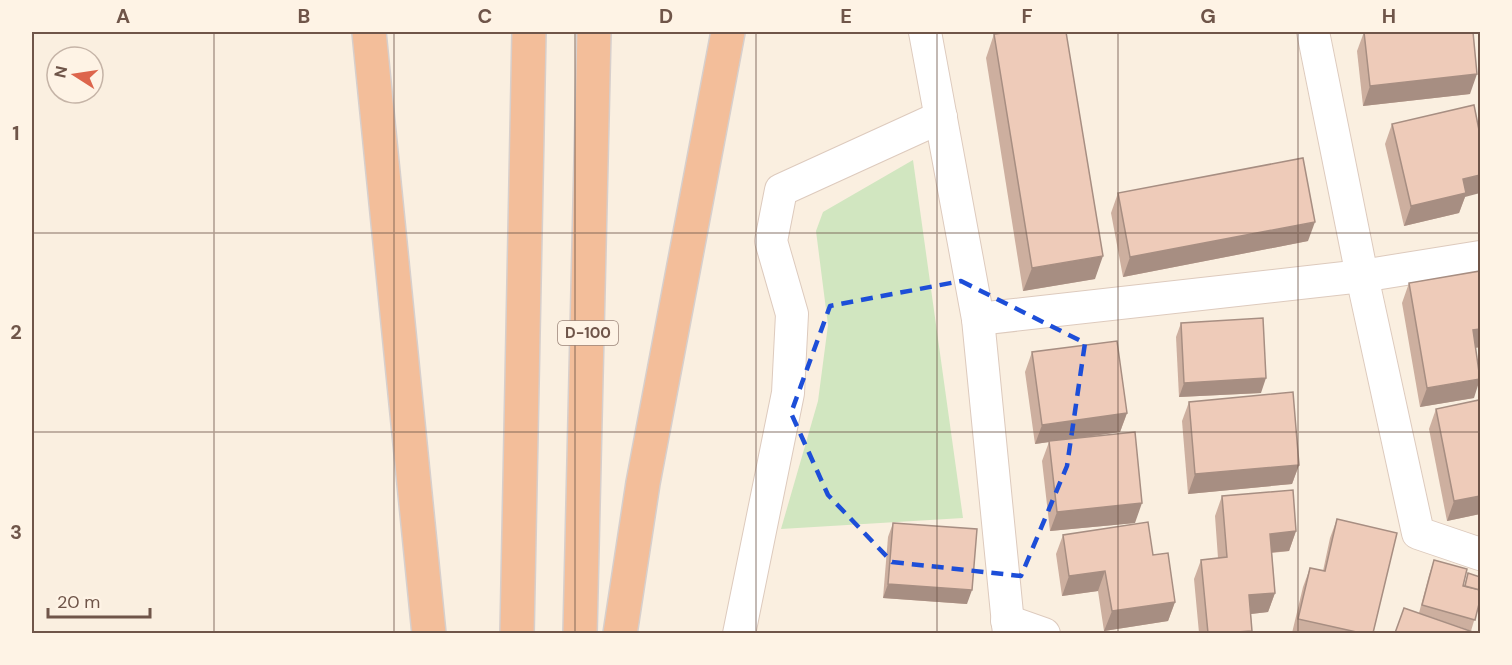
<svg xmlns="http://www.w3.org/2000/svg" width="1512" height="665" font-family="'DM Sans',sans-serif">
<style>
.green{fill:#d1e6c0}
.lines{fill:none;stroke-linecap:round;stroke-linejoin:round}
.minor-casing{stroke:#ddcabd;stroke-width:34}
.trunk-casing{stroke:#d7cfcc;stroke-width:36}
.minor{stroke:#fff;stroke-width:32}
.trunk{stroke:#f3be9a;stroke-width:33}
.wall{fill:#cdaf9f}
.shaded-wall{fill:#a78e82}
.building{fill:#eecbb9;stroke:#a78e82;stroke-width:1.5}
.marked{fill:none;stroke:#1d4ed8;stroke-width:4.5;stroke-dasharray:12 8;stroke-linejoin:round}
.grid{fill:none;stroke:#6f5549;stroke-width:1.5;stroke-opacity:0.55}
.labels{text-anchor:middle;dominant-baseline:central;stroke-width:4.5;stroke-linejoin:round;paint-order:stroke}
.shield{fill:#fef3e5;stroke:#9a8478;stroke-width:1.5}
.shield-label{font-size:15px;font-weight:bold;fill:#6f5549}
.neatline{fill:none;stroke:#6f5549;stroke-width:2}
.grid-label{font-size:20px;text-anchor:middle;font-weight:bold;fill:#6f5549}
</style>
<rect width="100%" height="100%" fill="#faefe0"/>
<path class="green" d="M 913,160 L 963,518 L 781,529 L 818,401 L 828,325 L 816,231 L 823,212 Z"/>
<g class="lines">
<g class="minor-casing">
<g id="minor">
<path d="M 925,32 L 978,319 L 1009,634"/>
<path d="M 1313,32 L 1362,276 L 1418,533 L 1480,554"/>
<path d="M 978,319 L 1362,276 L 1480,257"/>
<path d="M 1007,621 L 1044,634"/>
<path d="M 739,634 L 788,393 L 792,314 L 771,241 L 781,190 L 941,117"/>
</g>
</g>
<g class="trunk-casing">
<g id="trunk">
<path d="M 369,32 L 429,634"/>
<path d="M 517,634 L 529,32"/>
<path d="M 580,634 L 594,32"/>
<path d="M 620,634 L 643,483 L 728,32"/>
</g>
</g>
<use href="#minor" class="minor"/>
<use href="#trunk" class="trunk"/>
</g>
<g class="wall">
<path d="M 1364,32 L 1470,94 L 1363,106 L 1357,51 Z"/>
<path d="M 994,34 L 1095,279 L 1023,291 L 986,58 Z"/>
<path d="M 1392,124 L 1465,197 L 1459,213 L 1404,226 L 1385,144 Z"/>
<path d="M 1118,193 L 1308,241 L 1123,277 L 1111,213 Z"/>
<path d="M 1480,271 L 1480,347 L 1476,348 L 1474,398 L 1420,407 L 1402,303 L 1409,283 Z"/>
<path d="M 1181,323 L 1261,393 L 1179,397 L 1176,337 Z"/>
<path d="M 1032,352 L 1127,413 L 1120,432 L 1074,439 L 1135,523 L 1050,531 L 1042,461 L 1049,442 L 1035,444 L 1025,372 Z"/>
<path d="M 1189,402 L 1299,465 L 1292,484 L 1188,494 L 1182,421 Z"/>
<path d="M 1480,406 L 1480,514 L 1447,521 L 1429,429 L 1436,409 Z"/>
<path d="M 1222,496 L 1296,531 L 1289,551 L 1272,553 L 1275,593 L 1268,612 L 1251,614 L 1252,631 L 1251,633 L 1199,633 L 1194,579 L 1201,560 L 1218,558 L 1215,516 Z"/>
<path d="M 1337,519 L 1373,633 L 1292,633 L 1303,587 L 1310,568 L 1323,571 L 1330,538 Z"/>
<path d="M 893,523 L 967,604 L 883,598 L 888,537 Z"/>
<path d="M 1063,535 L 1153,555 L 1175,602 L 1168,621 L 1104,631 L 1098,591 L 1062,596 L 1056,554 Z"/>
<path d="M 1434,560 L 1463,586 L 1464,586 L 1468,573 L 1480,577 L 1480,604 L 1479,604 L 1471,631 L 1419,613 L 1429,575 Z"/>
</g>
<g class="shaded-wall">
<path d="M 1477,74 L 1470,94 L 1363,106 L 1370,86 Z"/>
<path d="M 1480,175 L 1480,193 L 1465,197 L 1459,213 L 1404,226 L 1411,206 L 1463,179 Z"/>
<path d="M 1315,222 L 1308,241 L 1123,277 L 1130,257 Z"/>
<path d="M 1103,256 L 1095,279 L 1023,291 L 1032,268 Z"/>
<path d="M 1480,329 L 1480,347 L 1466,349 L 1473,330 Z"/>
<path d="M 1266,378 L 1261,393 L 1179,397 L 1184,383 Z"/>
<path d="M 1480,379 L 1474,398 L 1420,407 L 1427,388 Z"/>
<path d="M 1127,413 L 1120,432 L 1035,444 L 1042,425 Z"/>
<path d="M 1299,465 L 1292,484 L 1188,494 L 1195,474 Z"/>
<path d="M 1480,496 L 1480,514 L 1447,521 L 1454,501 Z"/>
<path d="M 1142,503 L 1135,523 L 1050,531 L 1057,512 Z"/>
<path d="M 1296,531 L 1289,551 L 1263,553 L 1270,534 Z"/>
<path d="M 1105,571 L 1098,591 L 1062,596 L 1069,576 Z"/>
<path d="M 888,584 L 972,590 L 967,604 L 883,598 Z"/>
<path d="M 1275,593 L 1268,612 L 1242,615 L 1249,595 Z"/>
<path d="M 1175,602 L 1168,621 L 1104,631 L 1112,611 Z"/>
<path d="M 1252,631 L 1251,633 L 1222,633 Z"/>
</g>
<g class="building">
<path d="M 1011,32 L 1066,32 L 1103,256 L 1032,268 L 994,34 Z"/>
<path d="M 1364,32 L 1473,32 L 1477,74 L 1370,86 Z"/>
<path d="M 1474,105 L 1480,135 L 1480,175 L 1463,179 L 1466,193 L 1411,206 L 1392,124 Z"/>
<path d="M 1303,158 L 1315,222 L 1130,257 L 1118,193 Z"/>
<path d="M 1480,271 L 1480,329 L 1473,330 L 1480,379 L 1427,388 L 1409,283 Z"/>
<path d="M 1263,318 L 1266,378 L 1184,383 L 1181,323 Z"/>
<path d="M 1117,341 L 1127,413 L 1042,425 L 1032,352 Z"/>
<path d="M 1293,392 L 1299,465 L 1195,474 L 1189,402 Z"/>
<path d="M 1479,400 L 1480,406 L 1480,496 L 1454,501 L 1436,409 Z"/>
<path d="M 1135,432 L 1142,503 L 1057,512 L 1049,441 Z"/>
<path d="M 1293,490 L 1296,531 L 1270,534 L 1275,593 L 1249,595 L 1252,631 L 1222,633 L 1208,633 L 1201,560 L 1227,557 L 1222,496 Z"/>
<path d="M 1337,519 L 1397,533 L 1373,633 L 1361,633 L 1298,619 L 1310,568 L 1325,571 Z"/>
<path d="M 1148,522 L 1153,555 L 1168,553 L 1175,602 L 1112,611 L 1105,571 L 1069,576 L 1063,535 Z"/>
<path d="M 893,523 L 977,529 L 972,590 L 888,584 Z"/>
<path d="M 1434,560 L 1467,569 L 1463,586 L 1480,590 L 1480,600 L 1475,620 L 1422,605 Z"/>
<path d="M 1468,573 L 1480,577 L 1480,590 L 1465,586 Z"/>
<path d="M 1404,608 L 1473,632 L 1472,633 L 1395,633 Z"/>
</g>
<path class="marked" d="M 961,281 L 1085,343 L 1067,466 L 1021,576 L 892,562 L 828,495 L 791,413 L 830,306 Z"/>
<path class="grid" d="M 214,32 L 214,634M 394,32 L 394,634M 575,32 L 575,634M 756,32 L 756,634M 937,32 L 937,634M 1118,32 L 1118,634M 1298,32 L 1298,634M 32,233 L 1480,233M 32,432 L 1480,432"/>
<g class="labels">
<rect class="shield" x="558" y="321" width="60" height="24" rx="4.5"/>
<g class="shield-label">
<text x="588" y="333">D-100</text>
</g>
</g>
<rect width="1512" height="665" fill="none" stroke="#fef3e5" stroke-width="66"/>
<g transform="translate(75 75) rotate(282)"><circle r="28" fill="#fef3e5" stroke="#c5b4a7" stroke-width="1.5"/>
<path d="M0-4.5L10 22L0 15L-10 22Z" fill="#dd654c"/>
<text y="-9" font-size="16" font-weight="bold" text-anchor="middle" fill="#6f5549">N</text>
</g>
<path d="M48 608v9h102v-9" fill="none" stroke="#6f5549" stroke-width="3"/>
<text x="57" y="608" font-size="18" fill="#6f5549" stroke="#fef3e5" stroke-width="4.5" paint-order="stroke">20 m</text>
<rect x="33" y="33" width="1446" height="599" class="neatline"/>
<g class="grid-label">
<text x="123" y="23">A</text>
<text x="304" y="23">B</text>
<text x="485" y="23">C</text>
<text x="666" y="23">D</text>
<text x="846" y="23">E</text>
<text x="1027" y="23">F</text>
<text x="1208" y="23">G</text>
<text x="1389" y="23">H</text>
<text x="16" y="140">1</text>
<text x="16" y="339">2</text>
<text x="16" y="539">3</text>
</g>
</svg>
